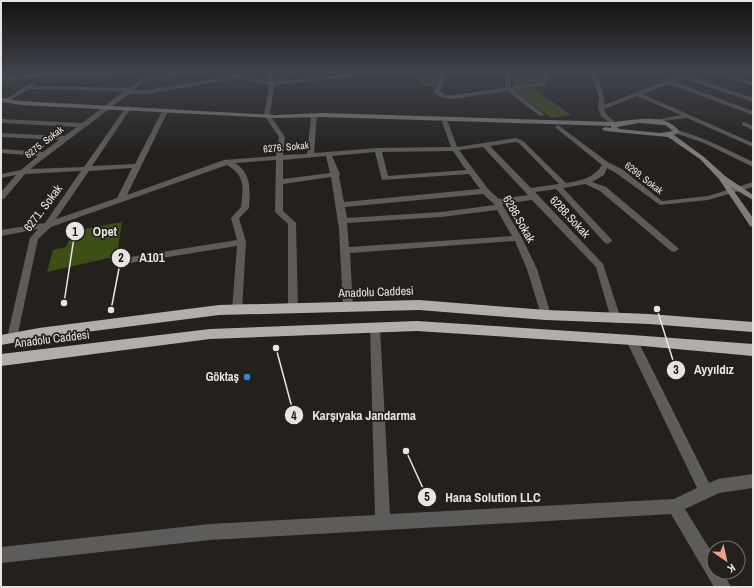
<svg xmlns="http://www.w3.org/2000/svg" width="754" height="588" font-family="'Archivo Narrow',sans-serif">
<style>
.green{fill:#3e4e17}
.building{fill:#623a08;stroke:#74706c}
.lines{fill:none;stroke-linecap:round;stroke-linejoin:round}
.street{fill:#5d5c5a;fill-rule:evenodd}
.secondary{fill:#807e7b;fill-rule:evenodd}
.highway{fill:#b2afaa;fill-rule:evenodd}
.shop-dot{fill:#3f7fe0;stroke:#24211d;stroke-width:1.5}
.labels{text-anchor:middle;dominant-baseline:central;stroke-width:3.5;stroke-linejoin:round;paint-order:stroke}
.far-street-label{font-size:10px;fill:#e7e4e2;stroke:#24211d}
.street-label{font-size:12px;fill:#e7e4e2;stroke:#24211d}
.poi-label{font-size:12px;font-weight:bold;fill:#e7e4e2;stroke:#24211d;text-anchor:end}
.leader{fill:none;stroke:#e7e4e2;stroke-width:1.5}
.callout-dot{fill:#e7e4e2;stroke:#24211d;stroke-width:1.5}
.mark-label{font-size:12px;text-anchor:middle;font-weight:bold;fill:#111}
.callout-label{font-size:13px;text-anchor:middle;font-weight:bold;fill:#e7e4e2;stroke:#24211d;stroke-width:3.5;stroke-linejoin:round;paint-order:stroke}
</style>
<rect width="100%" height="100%" fill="#24211d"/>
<g class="green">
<path d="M 516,72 L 541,72 L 540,83 L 514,87 Z"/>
<path d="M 531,87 L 571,115 L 552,118 L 512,90 Z"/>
<path d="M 122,222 L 117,256 L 47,272 L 53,250 L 66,247 L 73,231 Z"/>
</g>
<path class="building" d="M 418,72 L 437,73 L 433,86 L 423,84 Z"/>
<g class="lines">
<g class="street">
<path d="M 151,72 L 157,72 L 150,77 L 194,72 L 207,72 L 145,81 L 133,90 L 148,90 L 231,76 L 220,72 C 236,72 252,79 269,82 L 265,72 L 270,72 L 274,82 L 290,72 L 296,72 L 281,81 L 366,72 L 379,72 L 377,74 L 274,85 L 270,115 L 285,137 L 283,155 L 307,154 L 311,116 L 314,114 L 317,116 L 314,153 L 378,148 L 451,147 L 442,122 L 445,120 L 448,122 L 457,147 L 516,138 L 523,141 L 566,183 C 580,181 594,178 602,165 L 556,128 L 555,127 L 558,125 L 609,163 L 622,169 L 662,201 L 708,196 L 753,182 L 753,187 L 708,200 L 660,205 L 616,173 L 607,168 L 604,175 L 592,182 L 606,187 L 677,247 L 679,249 L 674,252 L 671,251 L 600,191 L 585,184 L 563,188 L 611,239 L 612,241 L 608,244 L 605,243 L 556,189 L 535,192 L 603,264 L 621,319 L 620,322 L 616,323 L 612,322 L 611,319 L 596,267 L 532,200 L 502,204 L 522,238 L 537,269 L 551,315 L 550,318 L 542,318 L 541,315 L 527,269 L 515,241 L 350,253 L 353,307 L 352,310 L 344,310 L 343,307 L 339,229 L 331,177 L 283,184 L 283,211 L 296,223 L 298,308 L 297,311 L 289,311 L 288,308 L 288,224 L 275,212 L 276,160 L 235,163 C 252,173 250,191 249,208 L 239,218 L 246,242 L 242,310 L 241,313 L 233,313 L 232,310 L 237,246 L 130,263 L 125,260 L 130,257 L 237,240 L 231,218 L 241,207 C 243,188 246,176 227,165 L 51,227 L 38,239 L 17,338 L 16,341 L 12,342 L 8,341 L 7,338 L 30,238 L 38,229 L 1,236 L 1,230 L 45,223 L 81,171 L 25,174 L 4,199 L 1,199 L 1,192 L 16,175 L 1,178 L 1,174 L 21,170 L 38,156 L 1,153 L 1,149 L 43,152 L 59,140 L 1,137 L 1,133 L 64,136 L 77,127 L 1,123 L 1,119 L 82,123 L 124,91 L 29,89 L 7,102 L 2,101 L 33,82 L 36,84 L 34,86 L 129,88 ZM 238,78 L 269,85 L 264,115 L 279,137 L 276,156 L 224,160 L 127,195 L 168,111 L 165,109 L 162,111 L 135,164 L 92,166 L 131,108 L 128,106 L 126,107 L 84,167 L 30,169 L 129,94 L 148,94 ZM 515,142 L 519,143 L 559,184 L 531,188 L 490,146 ZM 483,147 L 528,195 L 499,199 L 488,189 L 459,150 ZM 453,151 L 466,170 L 388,176 L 382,152 ZM 375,152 L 382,180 L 469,174 L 480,189 L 344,202 L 339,176 L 340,174 L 332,156 ZM 326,156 L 330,173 L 283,179 L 283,160 ZM 132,168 L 117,198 L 56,219 L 89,171 ZM 483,194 L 495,205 L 441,212 L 347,218 L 345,207 ZM 497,210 L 512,236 L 349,247 L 347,223 L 441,217 Z"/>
<path d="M 439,72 L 445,72 L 440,92 L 446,95 L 452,95 L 505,88 L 506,72 L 511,72 L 511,87 L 541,83 L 544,72 L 548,72 L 545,85 L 513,90 L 545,115 L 540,116 L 507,91 L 452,99 L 443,98 L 434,93 Z"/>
<path d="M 588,72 L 593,72 C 600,81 605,93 604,105 L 681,75 L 690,72 L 696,72 L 688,76 L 753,98 L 753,102 L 683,78 L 674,82 L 753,111 L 753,115 L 669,84 L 642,94 L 753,143 L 753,147 L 687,118 L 655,122 L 655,120 L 681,115 L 637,96 L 604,109 L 607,115 L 617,124 L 612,125 L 601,116 L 598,108 L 599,97 L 592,78 Z"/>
<path d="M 710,72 L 718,72 L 753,82 L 753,86 Z"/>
<path d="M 748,72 L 753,72 L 753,74 L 749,73 Z"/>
<path d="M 36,73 L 110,73 L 113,75 L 110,77 L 36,77 L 1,82 L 1,78 Z"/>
<path d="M 744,122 L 753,126 L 753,130 L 742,125 L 742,123 Z"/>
<path d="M 677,130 C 704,137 728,150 753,162 L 753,167 L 704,143 L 675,133 L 675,131 Z"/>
<path d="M 375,324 L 379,325 L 380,328 L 390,514 L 674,499 L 697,488 L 626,340 L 628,337 L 632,335 L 636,337 L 709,483 L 718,479 L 753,474 L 753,488 L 719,493 L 685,509 L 714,556 L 714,572 L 723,572 L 731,587 L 714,587 L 671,514 L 210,540 L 1,563 L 1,547 L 210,524 L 375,515 L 370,328 L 371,325 Z"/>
</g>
<path class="secondary" d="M 1,98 L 21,101 L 276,115 L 323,113 L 614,122 C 635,120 666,112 680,132 L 674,135 L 704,157 L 725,176 L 753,195 L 753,200 L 731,187 L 753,218 L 753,227 L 750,226 L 719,179 L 700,159 L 668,137 L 605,131 L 602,129 L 605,127 L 611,128 L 611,126 L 323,117 L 276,118 L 21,105 L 1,102 ZM 639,123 L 665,125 L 673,131 L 660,133 L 619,129 L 617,127 Z"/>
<g class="highway">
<path d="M 419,300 L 546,310 L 649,314 L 753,322 L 753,332 L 649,324 L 546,320 L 419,310 L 219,315 L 39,338 L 1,345 L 1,335 L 39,328 L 219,305 Z"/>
<path d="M 417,321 L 632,335 L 753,344 L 753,356 L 632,345 L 417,331 L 210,339 L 1,366 L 1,354 L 210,329 Z"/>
</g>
</g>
<linearGradient id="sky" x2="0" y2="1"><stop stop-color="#141210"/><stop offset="0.47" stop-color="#3f434c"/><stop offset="1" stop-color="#3f434c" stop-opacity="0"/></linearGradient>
<rect width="754" height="154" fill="url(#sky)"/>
<circle class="shop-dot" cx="247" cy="377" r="4"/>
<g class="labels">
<g class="far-street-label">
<text transform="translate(44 142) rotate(-38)">6275. Sokak</text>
<text transform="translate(286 147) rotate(-5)">6276. Sokak</text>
<text transform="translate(644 178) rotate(38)">6299. Sokak</text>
</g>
<g class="street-label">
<text transform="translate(43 208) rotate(-53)">6271. Sokak</text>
<text transform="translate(570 217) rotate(47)">6288.Sokak</text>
<text transform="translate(519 219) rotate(60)">6286.Sokak</text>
<text transform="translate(376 292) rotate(-2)">Anadolu Caddesi</text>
<text transform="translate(52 339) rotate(-7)">Anadolu Caddesi</text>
</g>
<g class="poi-label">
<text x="239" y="377">Göktaş</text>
</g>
</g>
<path class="leader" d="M64 303L75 231M111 310L121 258M657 309L676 370M276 348L294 415M406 451L427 497"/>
<g class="callout-dot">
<circle cx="64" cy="303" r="4"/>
<circle cx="111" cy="310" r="4"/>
<circle cx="657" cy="309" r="4"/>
<circle cx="276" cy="348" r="4"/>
<circle cx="406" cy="451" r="4"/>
<circle cx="75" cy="231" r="10"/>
<circle cx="121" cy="258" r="10"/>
<circle cx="676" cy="370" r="10"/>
<circle cx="294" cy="415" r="10"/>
<circle cx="427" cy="497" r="10"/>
</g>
<g class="mark-label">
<text x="75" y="236">1</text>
<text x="121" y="262">2</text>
<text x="676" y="374">3</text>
<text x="294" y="420">4</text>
<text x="427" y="501">5</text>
</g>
<g class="callout-label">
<text x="105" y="236">Opet</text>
<text x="152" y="262">A101</text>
<text x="714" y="374">Ayyıldız</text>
<text x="364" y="420">Karşıyaka Jandarma</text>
<text x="493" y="502">Hana Solution LLC</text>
</g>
<rect width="754" height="588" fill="none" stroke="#e7e4e2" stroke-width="4"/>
<g transform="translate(726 560) rotate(146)"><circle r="19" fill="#24211d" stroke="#726f6c"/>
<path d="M0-3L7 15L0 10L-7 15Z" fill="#f49d8c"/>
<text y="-6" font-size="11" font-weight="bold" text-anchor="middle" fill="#e7e4e2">K</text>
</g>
</svg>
